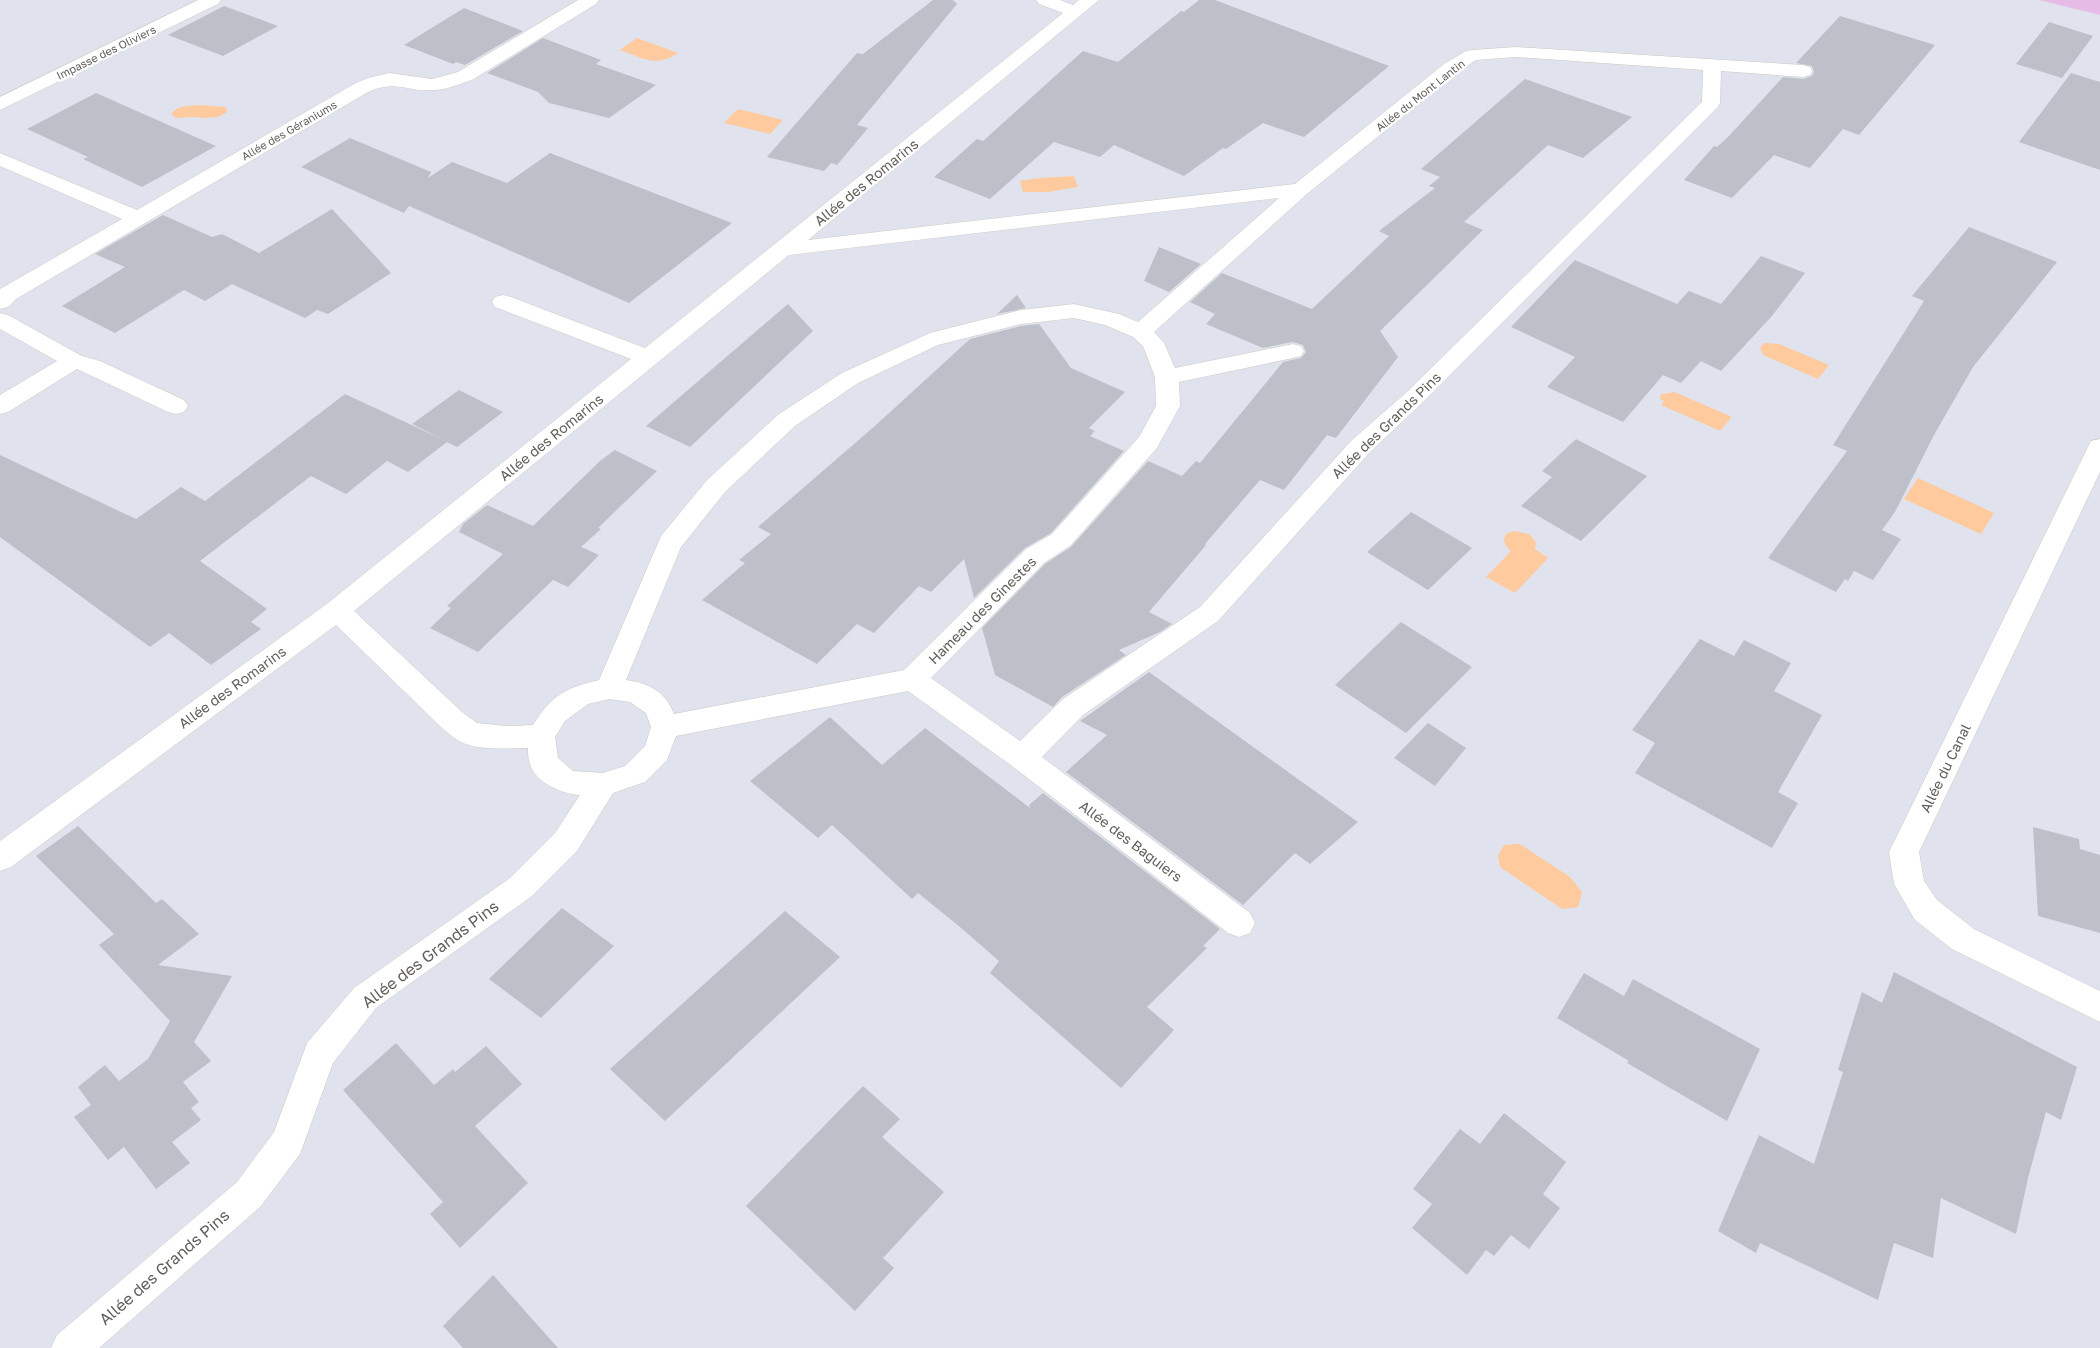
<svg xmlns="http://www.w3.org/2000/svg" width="2100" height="1348" font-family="'Golos Text',sans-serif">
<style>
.green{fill:#e6bbe5}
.water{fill:#ffca9e}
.building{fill:#bdc0c8}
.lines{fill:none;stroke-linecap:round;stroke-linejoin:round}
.minor-casing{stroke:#ccc9c4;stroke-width:1}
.minor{fill:#fff;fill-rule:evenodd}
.labels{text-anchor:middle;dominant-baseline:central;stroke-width:4.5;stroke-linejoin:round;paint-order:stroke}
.far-street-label{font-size:11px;fill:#625e59;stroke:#fff}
.street-label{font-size:14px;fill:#625e59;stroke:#fff}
.near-street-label{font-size:16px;fill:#625e59;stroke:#fff}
</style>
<rect width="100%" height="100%" fill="#e0e3ed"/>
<path class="green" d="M 2039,0 L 2100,0 L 2100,15 Z"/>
<g class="water">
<path d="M 637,38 L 678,53 C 656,68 643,58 620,50 Z"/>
<path d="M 201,105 L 226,107 L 227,112 L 218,117 L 206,118 L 195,117 L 176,118 L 171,114 C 179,104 189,106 201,105 Z"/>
<path d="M 738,109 L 783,120 L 770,134 L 724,123 Z"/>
<path d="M 1074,176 L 1078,187 L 1048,192 L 1023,192 L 1020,181 L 1039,178 Z"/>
<path d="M 1765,343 L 1779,344 L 1829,365 L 1818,379 L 1763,355 L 1760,347 Z"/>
<path d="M 1672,391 L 1730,416 L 1731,418 L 1721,430 L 1718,430 L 1661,405 L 1664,401 L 1660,399 L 1661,394 L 1671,393 Z"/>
<path d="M 1918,478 L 1994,513 L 1981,534 L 1904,499 Z"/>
<path d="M 1514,531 L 1529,534 L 1536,542 L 1535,549 L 1548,558 L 1515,593 L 1486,577 L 1511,551 C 1505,546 1502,541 1506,534 Z"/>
<path d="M 1520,844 L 1570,877 L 1582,892 L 1578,907 L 1562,909 L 1500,867 L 1498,856 L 1504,845 Z"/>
</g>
<g class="building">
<path d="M 933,0 L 953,0 L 957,4 L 857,125 L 868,128 L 837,165 L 831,163 L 824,171 L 767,157 L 857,53 L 863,54 Z"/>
<path d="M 1199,0 L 1215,0 L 1389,66 L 1304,137 L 1263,123 L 1226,149 L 1223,148 L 1184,176 L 1114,145 L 1100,157 L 1054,142 L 990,199 L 934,177 L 977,139 L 983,141 L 1083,51 L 1118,62 L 1181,11 L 1184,12 Z"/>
<path d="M 224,6 L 278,26 L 223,56 L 168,35 Z"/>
<path d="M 464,8 L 523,31 L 465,65 L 456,62 L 453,64 L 404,45 Z"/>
<path d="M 1840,16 L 1935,45 L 1859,135 L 1843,129 L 1810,168 L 1774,155 L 1732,198 L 1684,180 L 1714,146 L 1717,147 L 1727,138 L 1783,77 L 1803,79 L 1812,76 L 1814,72 L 1812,66 L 1796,63 Z"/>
<path d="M 2049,22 L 2093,36 L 2062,78 L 2016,64 Z"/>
<path d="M 543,38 L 601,60 L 596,64 L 656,85 L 609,118 L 549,103 L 538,92 L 487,73 Z"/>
<path d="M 2071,73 L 2100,82 L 2100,170 L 2019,142 Z"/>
<path d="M 1525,79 L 1632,117 L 1583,158 L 1548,145 L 1464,222 L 1483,230 L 1380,331 L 1398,357 L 1336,438 L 1327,435 L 1284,490 L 1260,480 L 1205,544 L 1206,545 L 1149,612 L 1172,624 L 1160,632 L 1119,650 L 1126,655 L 1062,697 L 1053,707 L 995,675 L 982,628 L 1045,564 L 1071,547 L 1148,461 L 1182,476 L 1196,461 L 1200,463 L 1283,362 L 1301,358 L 1306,352 L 1303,345 L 1293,342 L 1263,348 L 1206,324 L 1215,314 L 1190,302 L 1222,273 L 1312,309 L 1389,236 L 1379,231 L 1435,188 L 1429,186 L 1440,177 L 1421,169 Z"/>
<path d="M 96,93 L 216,146 L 142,187 L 83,159 L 88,157 L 27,129 Z"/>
<path d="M 350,138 L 431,172 L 428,178 L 452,162 L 507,183 L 550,153 L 732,223 L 629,303 L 409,206 L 404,213 L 301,167 Z"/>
<path d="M 332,209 L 391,273 L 328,314 L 317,310 L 305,318 L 232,284 L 205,301 L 184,290 L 115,333 L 62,306 L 125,267 L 95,254 L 163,215 L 212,237 L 222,234 L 259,253 Z"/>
<path d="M 1969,227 L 2057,262 L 1973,367 L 1934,435 L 1895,512 L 1882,530 L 1901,539 L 1873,580 L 1854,571 L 1848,581 L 1845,579 L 1836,592 L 1768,558 L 1847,451 L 1833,445 L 1924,301 L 1912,296 Z"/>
<path d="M 1159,247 L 1201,264 L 1169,292 L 1144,281 Z"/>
<path d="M 1761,256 L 1805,273 L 1772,316 L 1721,371 L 1701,361 L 1681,383 L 1663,375 L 1623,422 L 1547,387 L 1575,357 L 1511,327 L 1575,260 L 1677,304 L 1689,291 L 1721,304 Z"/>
<path d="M 1017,295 L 1026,308 L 997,314 Z"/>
<path d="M 788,304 L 813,331 L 690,447 L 646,426 Z"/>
<path d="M 1039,324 L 1071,368 L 1125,392 L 1089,428 L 1095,431 L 1090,436 L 1124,451 L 1051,533 L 1025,548 L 974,598 L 964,559 L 931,592 L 919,586 L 874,633 L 857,624 L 817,664 L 702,600 L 745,563 L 739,560 L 771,534 L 758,527 L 876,425 L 970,339 L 1021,326 Z"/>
<path d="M 459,390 L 503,412 L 457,447 L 447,442 L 408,472 L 387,461 L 346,494 L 311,476 L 200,561 L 267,609 L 251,622 L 261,629 L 211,665 L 169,633 L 150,647 L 0,537 L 0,455 L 136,519 L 181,487 L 205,501 L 345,394 L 446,441 L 412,424 Z"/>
<path d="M 1576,439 L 1647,476 L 1581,541 L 1521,506 L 1552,477 L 1542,471 Z"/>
<path d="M 615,450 L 657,471 L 598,528 L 601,529 L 581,547 L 599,555 L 568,587 L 553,580 L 478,652 L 430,628 L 451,608 L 447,606 L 503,554 L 459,532 L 463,524 L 487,505 L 533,526 L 601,460 Z"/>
<path d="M 1411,512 L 1472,548 L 1428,590 L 1367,552 Z"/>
<path d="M 1401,622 L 1472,667 L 1406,733 L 1335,685 Z"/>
<path d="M 1700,639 L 1734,656 L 1744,640 L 1791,663 L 1774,691 L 1822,715 L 1778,792 L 1798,803 L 1772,848 L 1635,773 L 1655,743 L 1632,730 Z"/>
<path d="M 1149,672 L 1270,759 L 1358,822 L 1310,864 L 1295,853 L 1243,905 L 1066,772 L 1107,735 L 1080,721 Z"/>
<path d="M 830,717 L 882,765 L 925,728 L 1030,808 L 1029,805 L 1043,793 L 1220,929 L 1203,946 L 1207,948 L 1147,1007 L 1174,1030 L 1121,1088 L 990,973 L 999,961 L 960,927 L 918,893 L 912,899 L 832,825 L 818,838 L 750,781 Z"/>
<path d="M 1428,723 L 1466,748 L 1435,786 L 1394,758 Z"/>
<path d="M 78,826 L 156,903 L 162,899 L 199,934 L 158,965 L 232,976 L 194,1042 L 211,1061 L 183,1082 L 199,1102 L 191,1108 L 201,1120 L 172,1142 L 190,1163 L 156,1189 L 124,1147 L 108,1160 L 74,1117 L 91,1105 L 78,1087 L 105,1065 L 119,1081 L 148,1059 L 170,1021 L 99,945 L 114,934 L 36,856 Z"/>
<path d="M 2033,827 L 2079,839 L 2080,849 L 2100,855 L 2100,933 L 2038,916 Z"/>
<path d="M 562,908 L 614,946 L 541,1018 L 489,979 Z"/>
<path d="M 785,911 L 840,957 L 665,1121 L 610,1069 Z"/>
<path d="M 1894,972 L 2077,1067 L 2061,1120 L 2046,1112 L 2028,1178 L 2016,1234 L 1941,1198 L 1933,1258 L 1894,1243 L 1878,1300 L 1760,1243 L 1756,1253 L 1718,1231 L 1759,1135 L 1814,1164 L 1843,1072 L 1838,1070 L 1862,992 L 1882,1003 Z"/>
<path d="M 1584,973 L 1624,996 L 1633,979 L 1760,1049 L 1727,1121 L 1627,1063 L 1629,1061 L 1557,1018 Z"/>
<path d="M 396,1043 L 434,1085 L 453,1069 L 455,1072 L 486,1046 L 522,1084 L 475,1126 L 528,1183 L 460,1248 L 430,1214 L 443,1202 L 343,1090 Z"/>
<path d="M 863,1086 L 900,1119 L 882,1137 L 944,1192 L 883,1258 L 894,1268 L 855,1311 L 746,1206 Z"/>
<path d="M 1504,1113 L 1566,1162 L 1543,1194 L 1560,1208 L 1529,1249 L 1511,1235 L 1494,1256 L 1486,1250 L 1467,1275 L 1412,1228 L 1432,1204 L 1413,1189 L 1460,1129 L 1480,1144 Z"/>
<path d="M 493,1275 L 558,1348 L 463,1348 L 443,1326 Z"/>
</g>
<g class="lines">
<g class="minor-casing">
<g id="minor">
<path d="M 198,0 L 221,0 L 218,4 L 0,110 L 0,97 Z"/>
<path d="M 578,0 L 599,0 L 596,4 L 472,80 C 459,84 447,90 433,90 C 405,92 398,79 368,92 L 16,299 L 8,307 L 0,309 L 0,289 L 122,219 L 0,166 L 0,153 L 137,210 L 354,84 L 368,78 L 389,73 L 432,79 L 458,72 Z"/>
<path d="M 1036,0 L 1060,0 L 1073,5 L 1079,0 L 1099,0 L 808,240 L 1295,184 L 1444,64 L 1466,51 L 1472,50 L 1516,47 L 1803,65 L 1810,67 L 1812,71 L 1810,75 L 1803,77 L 1721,71 L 1720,103 L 1718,107 L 1423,402 L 1370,452 L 1218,621 L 1083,715 L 1042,757 L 1250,913 L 1255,923 L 1250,933 L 1239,937 L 1228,933 L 1012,766 L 908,691 L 676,736 L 667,760 L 645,782 L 613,793 L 577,851 L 532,896 L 376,1008 L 333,1063 L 300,1154 L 261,1206 L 99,1348 L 51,1348 L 57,1335 L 237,1182 L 274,1132 L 307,1043 L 354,988 L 510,878 L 555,833 L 580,795 C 563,794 535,783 530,764 C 528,759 528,753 528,748 C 510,748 478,751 461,742 C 454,739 448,732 442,728 L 336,625 L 11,867 L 0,871 L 0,841 L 328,603 L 631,359 L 495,307 L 492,302 L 495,297 L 503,295 L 511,297 L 645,348 L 1063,13 L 1039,4 ZM 1516,57 L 1703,70 L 1702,102 L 1407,392 L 1352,440 L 1200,607 L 1063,699 L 1020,741 L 931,678 L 1044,563 L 1070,546 L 1157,448 L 1180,406 L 1179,382 L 1293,358 L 1301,356 L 1304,351 L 1301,346 L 1293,344 L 1175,368 L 1164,343 L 1154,332 L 1308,193 L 1458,72 L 1476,60 ZM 1279,198 L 1138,322 L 1119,314 L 1074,304 L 1021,310 L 930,333 L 842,373 L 779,414 L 707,480 L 661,536 L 599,680 C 565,688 552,695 533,725 L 506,726 L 477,723 L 462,712 L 354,611 L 789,255 ZM 1074,318 L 1105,325 L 1133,337 L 1143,346 L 1155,377 L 1156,406 L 1139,437 L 1052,534 L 1026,549 L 904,670 L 674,714 C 666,692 649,683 626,680 L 681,547 L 725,492 L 795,426 L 858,383 L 938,345 L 1021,324 ZM 609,699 L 630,702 L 646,713 L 651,727 L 645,746 L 625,766 L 603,773 L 573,771 L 558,758 L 555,737 L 565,721 L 588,704 Z"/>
<path d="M 0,313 L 8,315 L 82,356 L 100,361 L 184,400 L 188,406 L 184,412 L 176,414 L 168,412 L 77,369 L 8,412 L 0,414 L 0,395 L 57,361 L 0,329 Z"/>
<path d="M 2100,439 L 2100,472 L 1919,852 L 1924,881 L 1937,900 L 1974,929 L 2100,991 L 2100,1022 L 1952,949 L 1915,920 L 1894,884 L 1889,852 L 2088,447 L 2091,441 Z"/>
</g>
</g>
<use href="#minor" class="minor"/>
</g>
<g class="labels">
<g class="far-street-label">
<text transform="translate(106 52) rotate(-26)">Impasse des Oliviers</text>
<text transform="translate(1420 95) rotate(-38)">Allée du Mont Lantin</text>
<text transform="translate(289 130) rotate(-30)">Allée des Géraniums</text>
</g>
<g class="street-label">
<text transform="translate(866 182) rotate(-39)">Allée des Romarins</text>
<text transform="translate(1386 425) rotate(-44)">Allée des Grands Pins</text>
<text transform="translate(551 437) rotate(-39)">Allée des Romarins</text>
<text transform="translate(982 610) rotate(-45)">Hameau des Ginestes</text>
<text transform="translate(232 687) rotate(-36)">Allée des Romarins</text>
<text transform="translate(1945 768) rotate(-64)">Allée du Canal</text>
<text transform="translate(1131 841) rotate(37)">Allée des Baguiers</text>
</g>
<g class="near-street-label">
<text transform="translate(430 954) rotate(-37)">Allée des Grands Pins</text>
<text transform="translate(164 1267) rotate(-41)">Allée des Grands Pins</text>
</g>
</g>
</svg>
